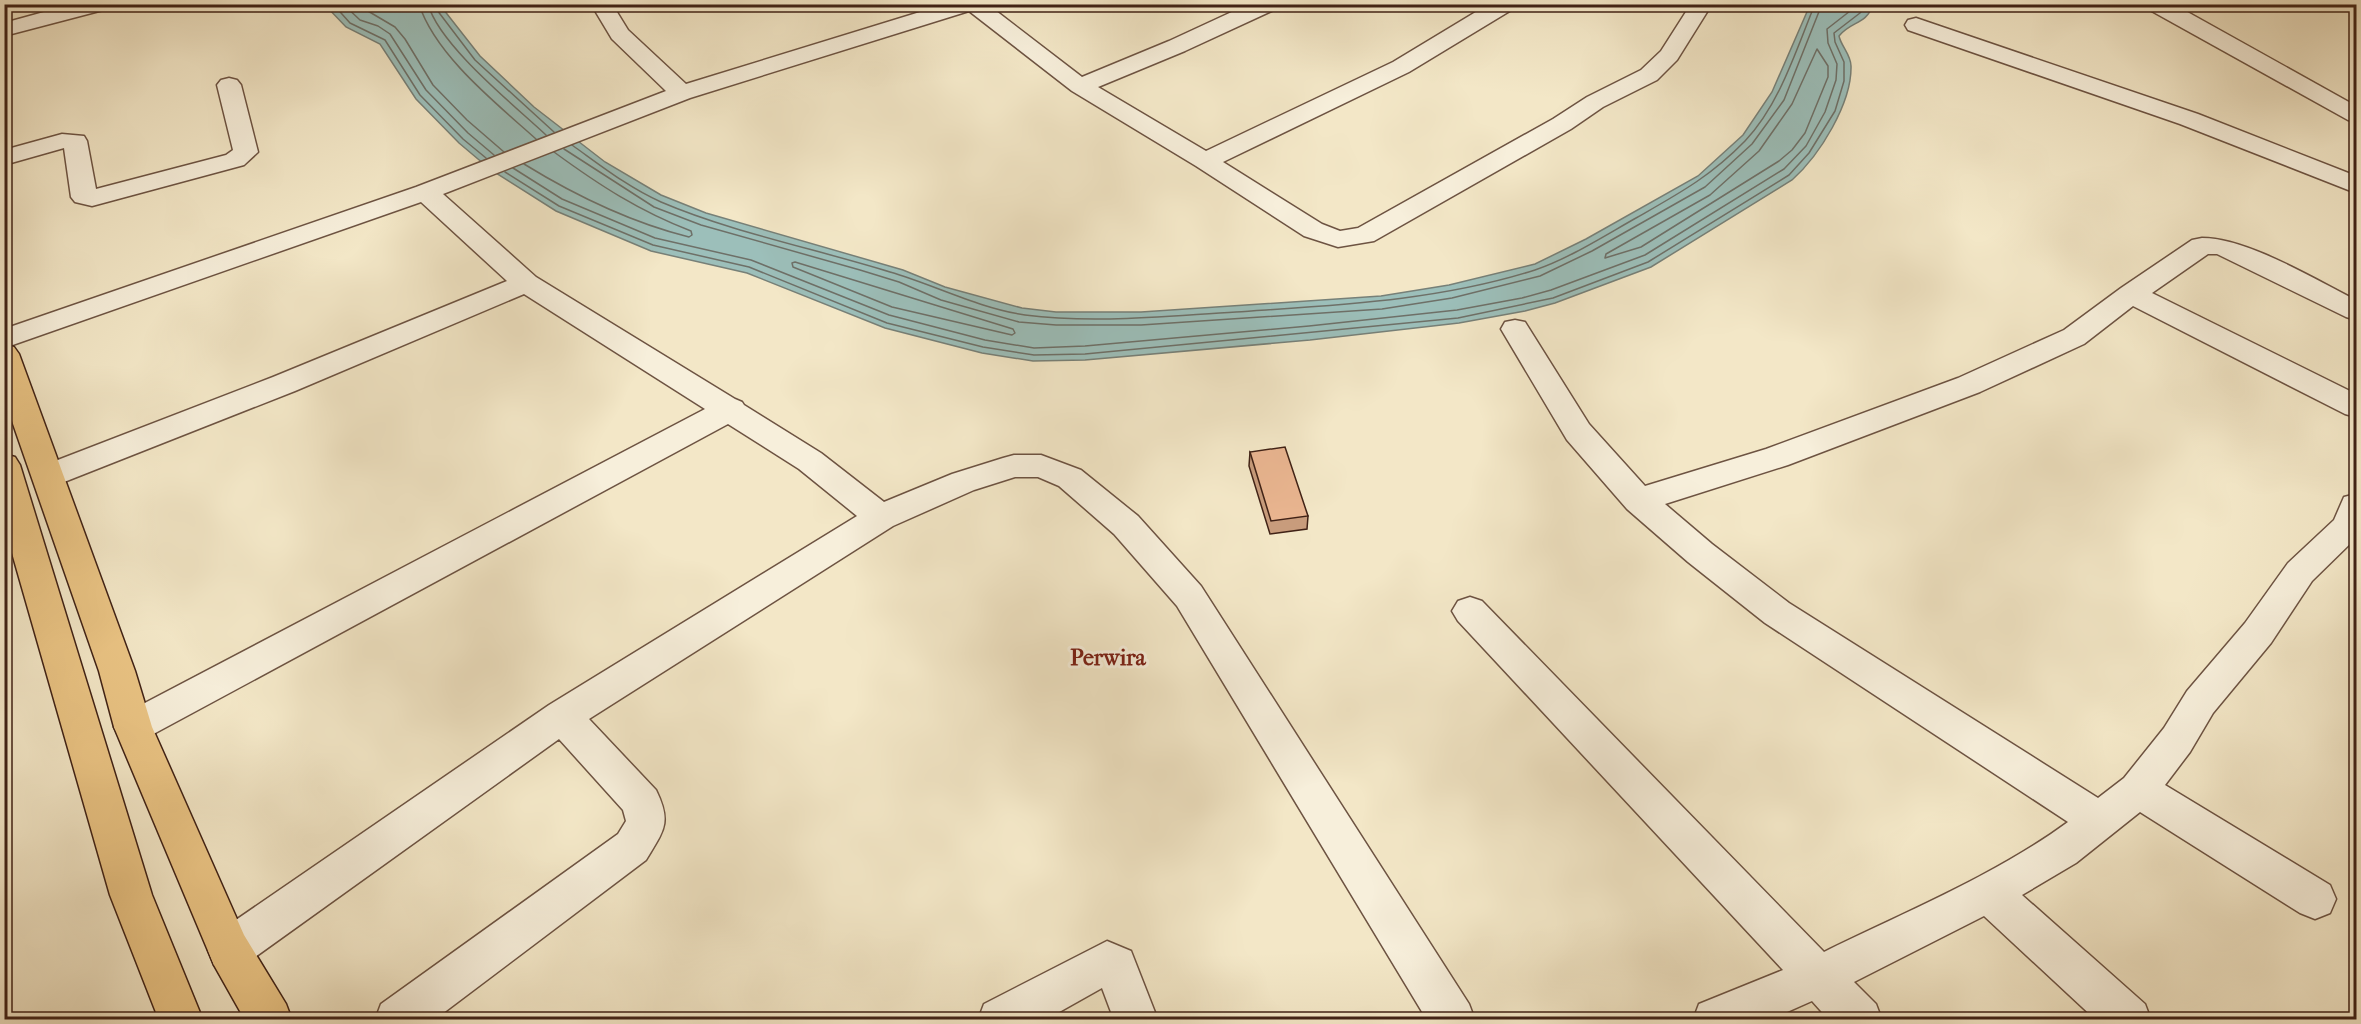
<svg xmlns="http://www.w3.org/2000/svg" width="2361" height="1024" font-family="'IM FELL French Canon',serif">
<style>
.water{fill:#9cbfba;stroke:#778078;stroke-width:1.5}
.lines{fill:none;stroke-linecap:round;stroke-linejoin:round}
.shore{stroke:#6e7068;stroke-width:1.5}
.minor-casing{stroke:#6d5342;stroke-width:3}
.highway-casing{stroke:#402216;stroke-width:3}
.minor{fill:#f7efdb;fill-rule:evenodd}
.highway{fill:#eac484;fill-rule:evenodd}
.wall{fill:#c89c7c;stroke:#402216;stroke-width:1.5}
.building{fill:#e9b590;stroke:#402216;stroke-width:1.5}
.labels{text-anchor:middle;dominant-baseline:central;stroke-width:6;stroke-linejoin:round;paint-order:stroke}
.quarter-label{font-size:22px;font-weight:bold;fill:#7a1f14;stroke:#f7efdb}
</style>
<rect width="100%" height="100%" fill="#f3e7c7"/>
<filter id="stains"><feTurbulence type="fractalNoise" baseFrequency=".00333" numOctaves="4"/><feColorMatrix values="0 0 0 0 .2 0 0 0 0 .09 0 0 0 0 .02 0 0 0 .5 -.17"/></filter>
<radialGradient id="worn" r=".72"><stop offset=".6" stop-color="#630" stop-opacity="0"/><stop offset="1" stop-color="#630" stop-opacity=".3"/></radialGradient>
<path class="water" d="M 325,5 L 440,5 L 480,56 L 534,107 L 605,162 L 661,195 L 706,213 L 903,270 L 945,287 L 1022,308 L 1056,312 L 1141,312 L 1381,296 L 1449,285 L 1535,264 L 1586,239 L 1698,176 L 1743,135 L 1772,92 L 1810,5 L 1873,5 C 1866,25 1851,21 1839,36 C 1841,46 1851,55 1851,66 C 1852,103 1820,155 1792,180 L 1651,267 L 1555,303 L 1525,311 L 1459,323 L 1310,340 L 1085,360 L 1033,361 L 982,353 L 885,328 L 747,273 L 651,251 L 556,211 L 491,170 L 459,143 L 416,99 L 380,44 L 346,27 Z"/>
<g class="lines">
<g class="shore">
<path d="M 333,4 L 350,23 L 385,40 L 420,95 L 463,139 L 486,158"/>
<path d="M 343,4 L 360,20 L 378,26 L 390,34 L 426,90 L 468,133 L 494,155"/>
<path d="M 356,4 L 395,27 L 405,39 L 433,85 L 467,120 L 504,152"/>
<path d="M 419,4 C 435,55 497,104 536,139"/>
<path d="M 428,4 C 439,45 514,105 546,135"/>
<path d="M 436,4 L 437,10 L 475,60 L 554,132"/>
<path d="M 1817,49 L 1828,66 L 1828,77 L 1805,133 L 1792,150 L 1779,161 L 1641,247 L 1605,258 L 1606,254 L 1710,195 L 1759,151 L 1792,104 Z"/>
<path d="M 572,145 C 600,165 629,188 661,202 C 731,232 816,249 890,272 C 935,285 978,308 1025,315 C 1094,324 1166,316 1236,312 C 1337,305 1438,301 1535,270 C 1570,258 1604,236 1636,218 C 1678,194 1710,177 1745,141 C 1780,104 1796,50 1815,4"/>
<path d="M 564,149 L 654,207 L 701,225 L 860,270 L 899,282 L 941,300 L 1019,322 L 1056,325 L 1141,325 L 1382,309 L 1452,298 L 1540,276 L 1592,251 L 1705,187 L 1752,144 L 1784,100 L 1822,4"/>
<path d="M 524,164 C 576,196 629,222 689,237 L 692,235 L 691,231 C 639,211 599,185 554,152"/>
<path d="M 513,168 L 562,199 L 655,238 L 751,260 L 889,315 L 985,340 L 1034,348 L 1085,346 L 1309,326 L 1457,310 L 1522,298 L 1551,290 L 1645,255 L 1784,169 L 1806,146 L 1825,112 L 1836,80 L 1837,64 L 1828,43 L 1827,29 L 1859,4"/>
<path d="M 505,172 L 559,206 L 653,245 L 749,267 L 887,323 L 983,347 L 1034,355 L 1085,354 L 1458,318 L 1553,298 L 1648,262 L 1789,175 L 1809,153 L 1835,111 L 1844,81 L 1844,62 L 1835,42 L 1834,33 L 1860,13 L 1867,4"/>
<path d="M 795,262 L 1013,329 L 1015,333 L 1012,335 L 892,307 L 793,267 L 792,263 Z"/>
</g>
<g class="minor-casing">
<g id="minor">
<path d="M 73,4 L 109,4 L 107,9 L 4,36 L 4,23 Z"/>
<path d="M 591,4 L 612,4 L 628,30 L 686,84 L 946,4 L 987,4 L 1082,77 L 1169,41 L 1249,4 L 1278,4 L 1276,9 L 1185,51 L 1098,87 L 1206,151 L 1393,62 L 1489,4 L 1515,4 L 1513,9 L 1409,72 L 1223,162 L 1322,224 L 1340,231 L 1358,228 L 1553,119 L 1587,97 L 1641,70 L 1661,51 L 1691,4 L 1712,4 L 1677,60 L 1657,80 L 1603,107 L 1571,129 L 1374,241 L 1338,247 L 1304,236 L 1196,166 L 1072,91 L 969,11 L 690,98 L 443,194 L 536,277 L 735,399 L 742,402 L 744,405 L 821,453 L 884,502 L 952,474 L 1003,458 L 1014,455 L 1041,455 L 1081,470 L 1138,516 L 1201,586 L 1469,1004 L 1475,1020 L 1427,1020 L 1177,606 L 1114,534 L 1059,486 L 1038,477 L 1015,477 L 974,490 L 893,526 L 589,719 L 656,790 C 672,823 664,830 646,860 L 434,1020 L 375,1020 L 381,1004 L 618,834 L 626,821 L 623,810 L 559,739 L 244,965 L 229,971 L 214,965 L 208,950 L 214,935 L 549,705 L 857,516 L 799,469 L 728,424 L 146,738 L 133,743 L 120,738 L 114,727 L 120,716 L 705,409 L 524,294 L 295,391 L 59,484 L 48,488 L 37,484 L 32,476 L 37,468 L 273,377 L 507,281 L 421,202 L 4,348 L 4,329 L 416,187 L 666,91 L 612,39 Z"/>
<path d="M 2146,4 L 2173,4 L 2356,106 L 2356,122 L 2348,120 L 2148,9 Z"/>
<path d="M 1916,18 L 2198,114 L 2356,176 L 2356,193 L 2180,124 L 1908,30 L 1905,25 L 1908,20 Z"/>
<path d="M 229,78 L 237,80 L 241,85 L 258,152 L 244,165 L 92,206 L 75,202 L 71,197 L 64,148 L 4,165 L 4,150 L 62,134 L 84,136 L 87,141 L 96,189 L 226,155 L 233,150 L 217,85 L 221,80 Z"/>
<path d="M 2202,238 C 2247,238 2314,279 2356,300 L 2356,320 L 2346,317 L 2217,254 L 2208,254 L 2152,293 L 2356,394 L 2356,417 L 2345,414 L 2133,306 L 2084,344 L 1980,392 L 1788,465 L 1665,504 L 1712,544 L 1789,603 L 2098,798 L 2124,778 L 2164,728 L 2187,691 L 2245,623 L 2288,563 L 2334,520 L 2344,497 L 2356,494 L 2356,538 L 2312,581 L 2271,643 L 2213,713 L 2190,752 L 2165,785 L 2330,885 L 2336,899 L 2330,913 L 2315,919 L 2300,913 L 2140,812 L 2076,863 L 2022,895 L 2145,1004 L 2151,1020 L 2096,1020 L 1984,916 L 1854,982 L 1876,1004 L 1882,1020 L 1829,1020 L 1812,1001 L 1769,1020 L 1693,1020 L 1699,1004 L 1783,970 L 1458,621 L 1452,611 L 1458,601 L 1470,597 L 1482,601 L 1824,952 C 1905,912 1996,875 2068,822 L 1765,623 L 1688,562 L 1627,509 L 1567,440 L 1501,329 L 1505,322 L 1515,320 L 1525,322 L 1589,424 L 1645,486 L 1766,449 L 1958,378 L 2064,330 L 2121,288 L 2192,240 Z"/>
<path d="M 1107,941 L 1131,951 L 1158,1020 L 1114,1020 L 1102,988 L 1045,1020 L 978,1020 L 984,1004 Z"/>
</g>
</g>
<g class="highway-casing">
<g id="highway">
<path d="M 4,344 L 14,347 L 19,354 L 135,671 L 152,727 L 244,935 L 286,1004 L 292,1020 L 245,1020 L 214,965 L 114,727 L 99,671 L 4,398 Z"/>
<path d="M 4,454 L 15,457 L 20,465 L 152,895 L 203,1020 L 159,1020 L 110,895 L 4,525 Z"/>
</g>
</g>
<use href="#minor" class="minor"/>
<use href="#highway" class="highway"/>
</g>
<path class="wall" d="M 1250,452 L 1308,516 L 1307,529 L 1270,534 L 1249,466 Z"/>
<path class="building" d="M 1285,447 L 1308,516 L 1271,521 L 1250,452 Z"/>
<g class="labels">
<g class="quarter-label">
<text x="1108" y="658">Perwira</text>
</g>
</g>
<rect width="2361" height="1024" fill="none" stroke="#f3e7c7" stroke-width="24"/>
<rect x="6" y="6" width="2349" height="1012" fill="none" stroke="#402216" stroke-width="3"/>
<rect x="12" y="12" width="2337" height="1000" fill="none" stroke="#402216" stroke-width="1.5"/>
<rect width="100%" height="100%" filter="url(#stains)"/>
<rect width="100%" height="100%" fill="url(#worn)"/>
</svg>
